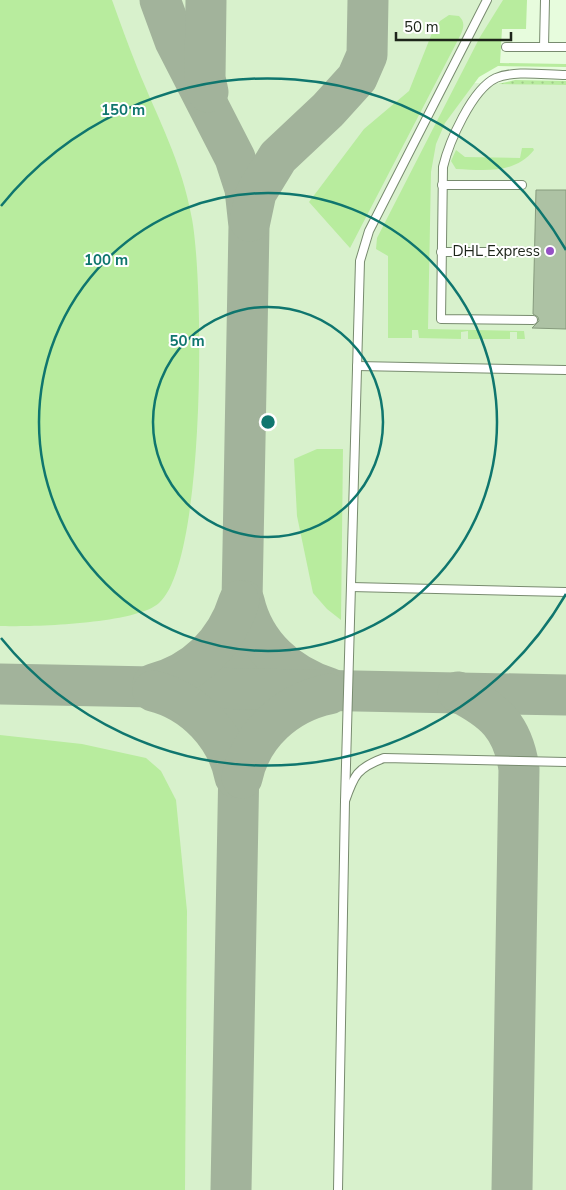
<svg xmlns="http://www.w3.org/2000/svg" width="566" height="1190" font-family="'Nunito Sans',sans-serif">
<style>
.built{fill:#d8f1cc}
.green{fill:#b8ec9e}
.garden{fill:url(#garden-dots)}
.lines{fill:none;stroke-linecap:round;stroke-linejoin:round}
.taxiway{stroke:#a2b39b;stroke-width:41}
.building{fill:#adc2a4;stroke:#869a7d}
.service-casing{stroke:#788b6f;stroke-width:10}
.service{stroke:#fff;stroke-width:8}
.ring{fill:none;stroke:#0f766e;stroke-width:2.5}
.poi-dot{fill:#9551c5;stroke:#fff;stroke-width:2}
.labels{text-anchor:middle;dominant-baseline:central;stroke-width:4;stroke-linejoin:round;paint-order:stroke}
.poi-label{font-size:15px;fill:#1d251a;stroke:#fff;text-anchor:end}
.centre{fill:#0f766e;stroke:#fff;stroke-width:2.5}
.ring-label{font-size:15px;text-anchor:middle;font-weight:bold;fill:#0f766e;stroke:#fff;stroke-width:4;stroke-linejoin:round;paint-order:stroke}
</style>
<defs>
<pattern id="garden-dots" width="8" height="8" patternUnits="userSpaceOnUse" patternTransform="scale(1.25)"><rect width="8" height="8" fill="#b8ec9e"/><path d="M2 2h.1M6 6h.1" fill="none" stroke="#9eca88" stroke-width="1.8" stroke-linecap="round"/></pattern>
</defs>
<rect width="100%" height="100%" fill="#e7fcdd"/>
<path class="built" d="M 0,0 L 505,0 L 472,83 L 566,85 L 566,1190 L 0,1190 Z"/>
<g class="green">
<path d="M 0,0 L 112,0 C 120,22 128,45 137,67 C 158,119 182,162 192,219 C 204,283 206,562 159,603 C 136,624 33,627 0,626 Z"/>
<path d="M 503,0 L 527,0 L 526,29 L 502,29 L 500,63 L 566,64 L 566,67 L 498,66 L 479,77 L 445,123 L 436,144 L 431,172 L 428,329 L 524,331 L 525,339 L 517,339 L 517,332 L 510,332 L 510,339 L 468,339 L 468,331 L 461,332 L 461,339 L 419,338 L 418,330 L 412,330 L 412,338 L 388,338 L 388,256 L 376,249 L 377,238 L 480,37 Z"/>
<path d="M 449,15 L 459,16 C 465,22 464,27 461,34 L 350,248 L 309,202 L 364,129 L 409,91 L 432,33 L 440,21 Z"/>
<path d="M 522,148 L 533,148 L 534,150 C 514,175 483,170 456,169 L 451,161 L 456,150 L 465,157 L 520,158 Z"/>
<path d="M 317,449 L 343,449 L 341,620 L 327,609 L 313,593 L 297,516 L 294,459 Z"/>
<path d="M 0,735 L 82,744 L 146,758 L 161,771 L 176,800 L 187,911 L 185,1190 L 0,1190 Z"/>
</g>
<path class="garden" d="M 515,80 L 566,81 L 566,85 L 498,84 Z"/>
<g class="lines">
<g class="taxiway">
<path d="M 160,0 L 175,41 L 235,158 L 245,189 L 249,226 L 231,1190"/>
<path d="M 206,0 L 205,78 L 208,92"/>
<path d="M 250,221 L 256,193 L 278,157 L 328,110 L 357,78 L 367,55 L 368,0"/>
<path d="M 244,601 C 254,645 288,675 329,688"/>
<path d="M 0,684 L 566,695"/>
<path d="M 153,684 C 195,673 226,643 239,601"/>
<path d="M 153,691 C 194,701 227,736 235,777"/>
<path d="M 458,692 C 495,711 513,727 519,769 L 512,1190"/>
<path d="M 242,778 C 251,735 286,703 329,694"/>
</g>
</g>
<path class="building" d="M 536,190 L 566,190 L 566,329 L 532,328 L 539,321 L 538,317 L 533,314 Z"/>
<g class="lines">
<g class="service-casing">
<g id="service">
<path d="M 506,47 L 566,47"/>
<path d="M 544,47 L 545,0"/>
<path d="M 442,185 L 522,185"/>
<path d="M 441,252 L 519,252"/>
<path d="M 533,320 L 441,319 L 443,167 C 449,142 472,89 496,78 C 515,70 545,75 566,75"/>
<path d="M 357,366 L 566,370"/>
<path d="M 351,587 L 566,592"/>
<path d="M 345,801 L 360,261 L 369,231 L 487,0"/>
<path d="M 338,1190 L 345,801 C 354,775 357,768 384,758 L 566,762"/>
</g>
</g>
<use href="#service" class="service"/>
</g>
<g class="ring">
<circle cx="268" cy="422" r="115"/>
<circle cx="268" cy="422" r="229"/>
<path d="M566 594A344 344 0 0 1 1 638M1 206A344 344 0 0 1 566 250"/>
</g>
<circle class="poi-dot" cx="550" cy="251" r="5"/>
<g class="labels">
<g class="poi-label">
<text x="540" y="251">DHL Express</text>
</g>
</g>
<circle cx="268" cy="422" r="8" class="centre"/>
<g class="ring-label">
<text x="123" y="115">150 m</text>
<text x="106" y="265">100 m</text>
<text x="187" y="346">50 m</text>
</g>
<path d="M396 32v8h115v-8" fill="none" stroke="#1d251a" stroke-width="2.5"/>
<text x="404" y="32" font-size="15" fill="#1d251a" stroke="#ffffff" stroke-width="4" paint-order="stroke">50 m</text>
</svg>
